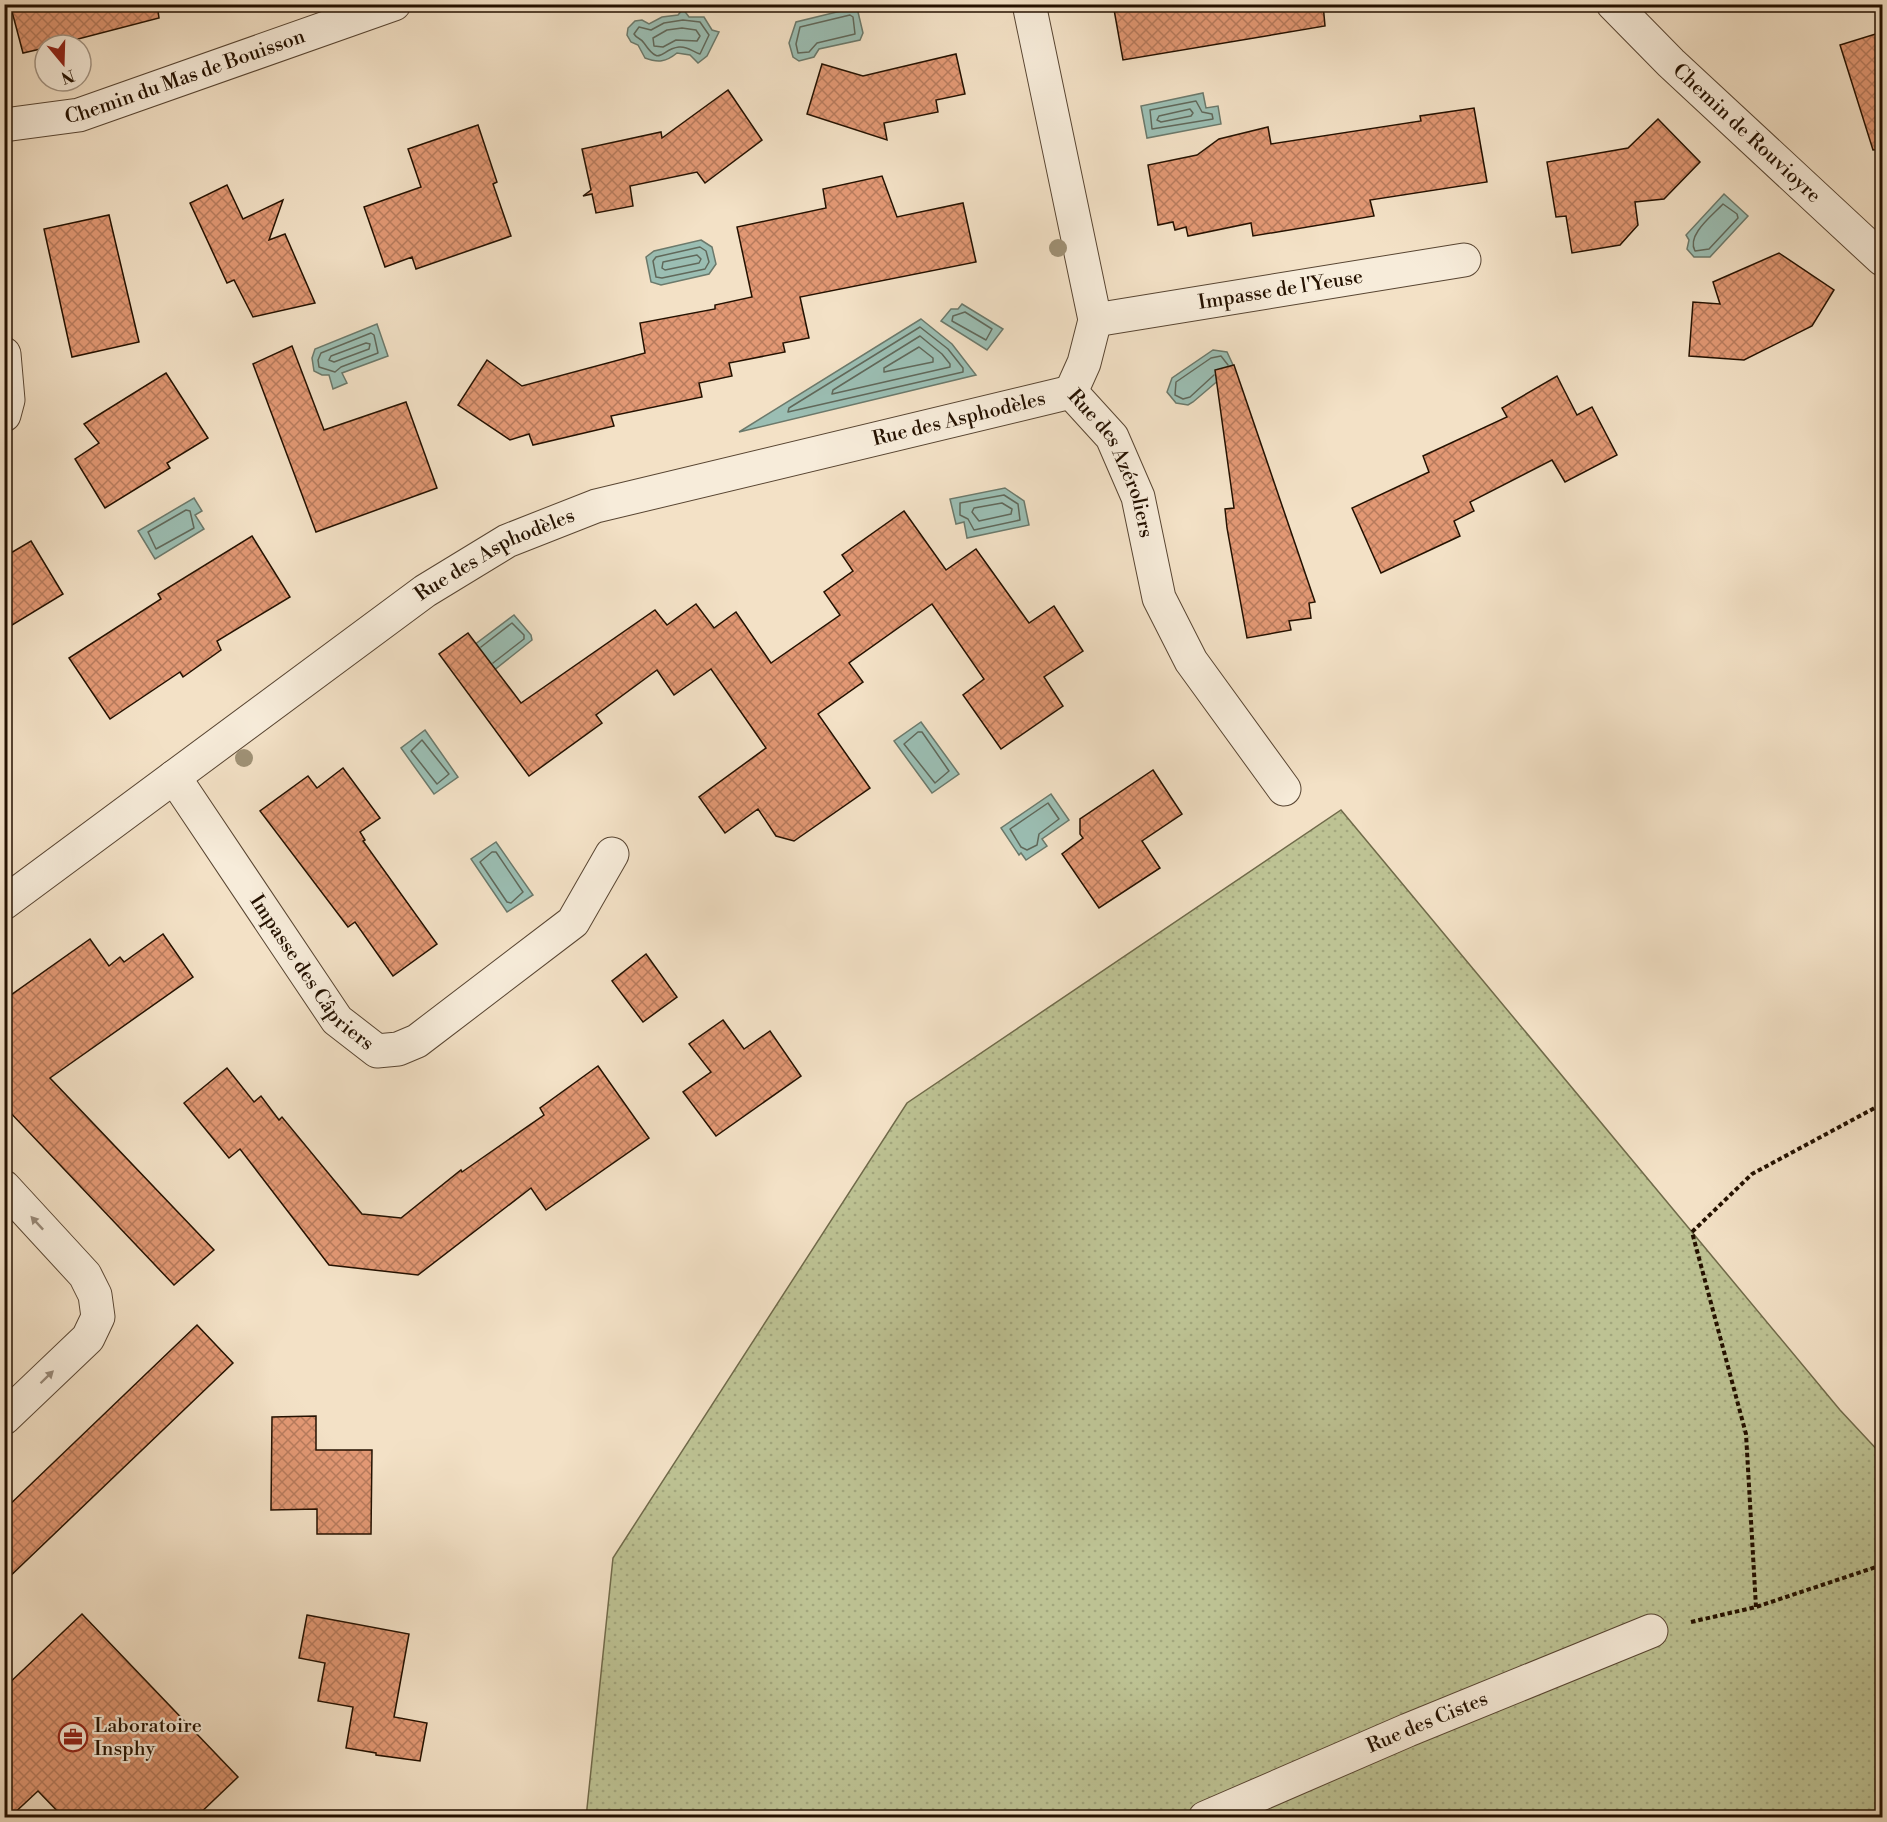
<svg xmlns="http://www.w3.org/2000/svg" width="1887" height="1822" font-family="'Libre Bodoni',serif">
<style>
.grass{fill:url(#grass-dots);stroke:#706a4a;stroke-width:1.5}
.water{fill:#9bbeb3;stroke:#6b796b;stroke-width:1.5}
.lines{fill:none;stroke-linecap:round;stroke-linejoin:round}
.shore{stroke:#60685a;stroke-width:1.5}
.building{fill:url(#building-cross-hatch);stroke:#241100;stroke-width:1.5}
.minor-casing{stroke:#584532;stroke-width:35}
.path{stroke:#241100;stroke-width:4;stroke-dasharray:4.5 3;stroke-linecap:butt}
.minor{stroke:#f7ecda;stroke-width:33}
.tree{fill:#9f9175}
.oneway{fill:#988978}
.labels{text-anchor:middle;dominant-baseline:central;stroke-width:4.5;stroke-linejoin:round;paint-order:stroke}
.street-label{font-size:20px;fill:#241100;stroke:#f7ecda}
.poi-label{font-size:20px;fill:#241100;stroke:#f7ecda;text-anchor:start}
</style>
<defs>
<pattern id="grass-dots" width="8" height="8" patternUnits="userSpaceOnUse" patternTransform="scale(1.5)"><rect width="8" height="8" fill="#bdc293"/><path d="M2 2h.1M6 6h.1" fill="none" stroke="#a2a67d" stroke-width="1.8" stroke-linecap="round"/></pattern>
<pattern id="building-cross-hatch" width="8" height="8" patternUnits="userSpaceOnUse" patternTransform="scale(1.5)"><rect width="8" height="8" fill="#e29874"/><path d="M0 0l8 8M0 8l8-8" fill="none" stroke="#b77b5d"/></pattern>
</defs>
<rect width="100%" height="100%" fill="#f3e1c6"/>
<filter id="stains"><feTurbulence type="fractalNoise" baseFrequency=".00333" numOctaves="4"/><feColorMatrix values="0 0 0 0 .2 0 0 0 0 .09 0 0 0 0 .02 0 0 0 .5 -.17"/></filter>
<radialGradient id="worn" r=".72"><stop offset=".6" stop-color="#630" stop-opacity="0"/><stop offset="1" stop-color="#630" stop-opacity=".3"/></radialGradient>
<path class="grass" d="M 1341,810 L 1840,1410 L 1882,1455 L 1882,1817 L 586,1818 L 613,1558 L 907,1103 Z"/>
<g class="water">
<path d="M 853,8 L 858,12 L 863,33 L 860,40 L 819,49 L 814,57 L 799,61 L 793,57 L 789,43 L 796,22 Z"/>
<path d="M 683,9 L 689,17 L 704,17 L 712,30 L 719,32 L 707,56 L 698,63 L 690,55 L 677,53 C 666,62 658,63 645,58 L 638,45 L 631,42 L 627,35 L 628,28 L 635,21 L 642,20 L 649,24 L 662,17 L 678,15 Z"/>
<path d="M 1203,93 L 1206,108 L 1218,106 L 1221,124 L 1147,138 L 1141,106 Z"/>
<path d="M 1724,194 L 1748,216 L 1710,257 L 1694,257 L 1687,249 L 1689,240 L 1686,235 Z"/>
<path d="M 701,240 L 712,247 L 716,264 L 709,274 L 661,285 L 651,282 L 646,257 L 654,251 Z"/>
<path d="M 962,304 L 1003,329 L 987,350 L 941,321 L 951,309 L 958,309 Z"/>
<path d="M 921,319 L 952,344 L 976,375 L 739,432 Z"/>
<path d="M 377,324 L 388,356 L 342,373 L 347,383 L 333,389 L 329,375 L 322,375 L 314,371 L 312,358 L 315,349 Z"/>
<path d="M 1213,350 L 1227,352 L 1234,367 L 1193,402 L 1188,405 L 1176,403 L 1167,392 L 1172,378 Z"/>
<path d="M 1005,488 L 1024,501 L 1029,525 L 967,538 L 964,522 L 956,524 L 950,499 Z"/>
<path d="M 194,498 L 202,511 L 195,515 L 204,529 L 155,559 L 138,531 Z"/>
<path d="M 514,615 L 531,635 L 532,640 L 483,679 L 462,654 Z"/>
<path d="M 921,722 L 959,774 L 932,793 L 894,741 Z"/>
<path d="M 425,730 L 458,777 L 434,794 L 401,748 Z"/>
<path d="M 1051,794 L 1069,820 L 1042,839 L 1047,846 L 1026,860 L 1021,853 L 1019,855 L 1001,828 Z"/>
<path d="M 496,842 L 533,895 L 507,912 L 471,859 Z"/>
</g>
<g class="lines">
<g class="shore">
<path d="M 850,15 L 853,17 L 855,34 L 817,43 L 809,52 L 798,53 L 796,44 L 800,27 Z"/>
<path d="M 683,20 L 700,22 L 709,35 L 700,54 C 693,52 688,46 679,47 C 660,49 661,68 644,43 C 641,38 637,39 634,34 L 639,27 L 651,30 L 664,23 Z"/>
<path d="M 682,28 L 696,30 L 700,36 L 697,41 L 676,40 L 663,47 L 654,46 L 653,38 L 667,30 Z"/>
<path d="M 1196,101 L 1202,112 L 1212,114 L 1213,119 L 1152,129 L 1150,110 Z"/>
<path d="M 1190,109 L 1193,113 L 1191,116 L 1161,122 L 1157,120 L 1159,116 Z"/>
<path d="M 1723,204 L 1737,214 L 1738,218 L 1709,249 L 1695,251 C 1686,235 1713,215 1723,204 Z"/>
<path d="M 700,247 L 706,251 L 709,262 L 705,269 L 662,278 L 656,277 L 653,261 L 656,257 Z"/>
<path d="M 697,255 L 701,259 L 699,263 L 665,270 L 662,268 L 663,262 Z"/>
<path d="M 965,312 L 992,329 L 986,340 L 952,321 L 953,316 Z"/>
<path d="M 920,327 L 948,349 L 963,368 L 963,372 L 788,412 L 789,408 Z"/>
<path d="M 371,333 L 374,335 L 378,353 L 341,367 L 335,372 L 319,367 L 318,360 L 321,353 Z"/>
<path d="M 920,336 L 942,354 L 950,364 L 950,367 L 832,394 L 833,390 Z"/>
<path d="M 366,343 L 370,344 L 369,349 L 334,362 L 329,360 L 331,356 Z"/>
<path d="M 919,347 L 933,358 L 933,362 L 884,372 L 884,368 Z"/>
<path d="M 1214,375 L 1190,397 L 1183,399 L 1175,395 L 1176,382 L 1211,358 L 1221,356 L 1228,365"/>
<path d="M 1004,495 L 1018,504 L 1020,520 L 974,530 L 968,519 L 960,515 L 960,503 Z"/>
<path d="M 1002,503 L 1012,509 L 1011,514 L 979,521 L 972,512 L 974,508 Z"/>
<path d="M 186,510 L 190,511 L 194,528 L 156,549 L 148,532 Z"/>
<path d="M 481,647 L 512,623 L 524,635 L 524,639 L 493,663"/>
<path d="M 918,732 L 922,732 L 949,771 L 935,783 L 904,744 Z"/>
<path d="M 422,740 L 449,774 L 437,784 L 411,751 Z"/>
<path d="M 1048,803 L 1059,819 L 1039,834 L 1037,845 L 1027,850 L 1021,847 L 1010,829 Z"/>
<path d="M 492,852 L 496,852 L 523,892 L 511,903 L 507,902 L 480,862 Z"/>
</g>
</g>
<g class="building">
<path d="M 10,4 L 157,4 L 159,18 L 55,45 L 45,45 L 45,48 L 23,53 Z"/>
<path d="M 1113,4 L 1323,4 L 1325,26 L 1123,60 Z"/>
<path d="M 1882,32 L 1882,149 L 1873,150 L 1840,45 Z"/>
<path d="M 956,54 L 965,94 L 936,100 L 938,112 L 884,123 L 887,140 L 807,114 L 822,64 L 863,76 Z"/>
<path d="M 728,90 L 762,140 L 705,183 L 697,172 L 630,186 L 633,206 L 596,213 L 592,194 L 583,196 L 591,190 L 582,149 L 661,132 L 662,138 Z"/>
<path d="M 1474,108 L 1487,182 L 1370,200 L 1374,216 L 1253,236 L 1251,223 L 1188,236 L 1186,227 L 1175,230 L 1173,222 L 1158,225 L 1148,165 L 1197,155 L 1219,139 L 1268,127 L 1271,144 L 1421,121 L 1420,116 Z"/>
<path d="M 1658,119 L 1700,162 L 1664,199 L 1635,202 L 1638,225 L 1620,245 L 1572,253 L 1566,216 L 1556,217 L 1547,162 L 1628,148 Z"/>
<path d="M 478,125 L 497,182 L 493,184 L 511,236 L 416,269 L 412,257 L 385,267 L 364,207 L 421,187 L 408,149 Z"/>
<path d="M 882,176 L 897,217 L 963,203 L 976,262 L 800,297 L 809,338 L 783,343 L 785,352 L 729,363 L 732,376 L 699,383 L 702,397 L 611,416 L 614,426 L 533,445 L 529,434 L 510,440 L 458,405 L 487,360 L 522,386 L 645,353 L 640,323 L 715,309 L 715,305 L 752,297 L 737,227 L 826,208 L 823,189 Z"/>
<path d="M 227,185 L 243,219 L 283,200 L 269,240 L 285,234 L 315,303 L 253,317 L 234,280 L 227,283 L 190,203 Z"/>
<path d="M 109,215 L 139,342 L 72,357 L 44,229 Z"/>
<path d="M 1779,253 L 1834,290 L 1812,326 L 1744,360 L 1689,356 L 1693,302 L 1720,304 L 1713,282 Z"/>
<path d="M 292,346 L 324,430 L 406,402 L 437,488 L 316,532 L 253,364 Z"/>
<path d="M 1234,365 L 1315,602 L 1309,603 L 1311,618 L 1289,621 L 1291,630 L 1247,638 L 1227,528 L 1225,509 L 1234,508 L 1215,370 Z"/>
<path d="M 166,373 L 208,438 L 167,463 L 170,468 L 105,508 L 75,459 L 99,443 L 84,424 Z"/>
<path d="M 1557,376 L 1577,415 L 1592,407 L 1617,455 L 1565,482 L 1552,460 L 1470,502 L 1474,511 L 1454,521 L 1460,536 L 1381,573 L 1352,508 L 1429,472 L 1423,456 L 1507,417 L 1502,408 Z"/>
<path d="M 904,511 L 946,570 L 976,549 L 1029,623 L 1054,606 L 1083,651 L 1044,677 L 1063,706 L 1001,749 L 963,695 L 984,679 L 932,604 L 849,663 L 863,682 L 818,714 L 870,788 L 794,841 L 776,836 L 758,809 L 725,833 L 699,797 L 766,748 L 711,669 L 674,695 L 657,670 L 596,715 L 602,723 L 529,776 L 439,654 L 468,633 L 521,703 L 655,610 L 667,625 L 696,604 L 714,628 L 736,612 L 771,663 L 840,615 L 824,592 L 853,571 L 842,555 Z"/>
<path d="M 252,536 L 290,597 L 217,641 L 221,650 L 183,677 L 180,672 L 110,719 L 69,658 L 161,599 L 158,594 Z"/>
<path d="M 31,541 L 63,594 L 4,630 L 4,557 Z"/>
<path d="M 343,768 L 380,818 L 360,832 L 365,840 L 363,841 L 437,944 L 393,976 L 355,922 L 348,927 L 260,811 L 308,776 L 317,788 Z"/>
<path d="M 1153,770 L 1182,814 L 1142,841 L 1160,868 L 1099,908 L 1062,854 L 1083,838 L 1080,834 L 1080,819 Z"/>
<path d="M 163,934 L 193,977 L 50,1078 L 214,1250 L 174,1285 L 7,1109 L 4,1110 L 4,1000 L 90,939 L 109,966 L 120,957 L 124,962 Z"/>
<path d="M 646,954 L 677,997 L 643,1022 L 612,981 Z"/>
<path d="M 723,1020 L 744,1049 L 770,1031 L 801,1076 L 716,1136 L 683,1092 L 711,1072 L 689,1044 Z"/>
<path d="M 598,1066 L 649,1138 L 546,1210 L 531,1188 L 418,1275 L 329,1265 L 240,1149 L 229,1158 L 184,1103 L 227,1068 L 254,1102 L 261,1096 L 279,1120 L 282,1117 L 362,1214 L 401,1218 L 461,1170 L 462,1172 L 544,1115 L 540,1108 Z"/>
<path d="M 197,1325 L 233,1363 L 4,1582 L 4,1510 Z"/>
<path d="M 316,1416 L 316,1450 L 372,1450 L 371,1534 L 317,1534 L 317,1509 L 271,1510 L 272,1417 Z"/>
<path d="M 82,1614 L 238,1777 L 195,1818 L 64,1818 L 38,1791 L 9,1818 L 4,1818 L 4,1688 Z"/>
<path d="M 307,1615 L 409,1634 L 394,1717 L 427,1723 L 420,1761 L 376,1755 L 376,1753 L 346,1748 L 353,1707 L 318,1701 L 325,1663 L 299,1658 Z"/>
</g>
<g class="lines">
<g class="minor-casing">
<g id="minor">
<path id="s1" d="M 1029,4 L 1095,320 L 1084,363 L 1071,392 L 1112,437 L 1138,497 L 1159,598 L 1191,661 L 1284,789"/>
<path id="s2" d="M 1613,4 L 1671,63 L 1882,259"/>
<path id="s3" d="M 4,125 L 79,115 L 394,4"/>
<path id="s4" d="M 1095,320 L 1464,260"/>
<path d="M 4,354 L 8,400 L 4,415"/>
<path id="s5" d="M 174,777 L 337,1020 L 377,1051 L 398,1049 L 417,1041 L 573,922 L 612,854"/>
<path id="s6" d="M 4,903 L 425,591 L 507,541 L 596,506 L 1071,392"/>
<path d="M 4,1187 L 85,1275 L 95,1295 L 98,1317 L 88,1338 L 4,1418"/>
<path id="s7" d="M 1205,1818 L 1408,1730 L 1651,1631"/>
</g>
</g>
<g class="path">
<path d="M 1756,1607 L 1746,1434 L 1692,1232 L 1752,1174 L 1882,1104"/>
<path d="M 1691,1622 L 1756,1607 L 1882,1565"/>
</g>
<use href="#minor" class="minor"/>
</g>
<g class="tree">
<circle cx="1058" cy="248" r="9"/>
<circle cx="244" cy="758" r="9"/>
</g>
<defs><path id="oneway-solid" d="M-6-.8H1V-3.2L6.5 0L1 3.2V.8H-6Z" transform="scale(1.5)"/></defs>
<g class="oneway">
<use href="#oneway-solid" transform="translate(37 1223) rotate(-133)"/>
<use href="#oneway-solid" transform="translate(47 1377) rotate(-44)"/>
</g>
<defs>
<g id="office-ring" transform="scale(1.5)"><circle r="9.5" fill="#f7ecda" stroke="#8f2418" stroke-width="1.5"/><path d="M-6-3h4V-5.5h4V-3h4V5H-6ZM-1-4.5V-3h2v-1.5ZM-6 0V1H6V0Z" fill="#8f2418"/></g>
</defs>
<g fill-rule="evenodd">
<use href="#office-ring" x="73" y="1737"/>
</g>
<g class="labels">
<g class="street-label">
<text stroke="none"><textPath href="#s3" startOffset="188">Chemin du Mas de Bouisson</textPath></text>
<text stroke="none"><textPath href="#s2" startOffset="186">Chemin de Rouvioyre</textPath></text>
<text stroke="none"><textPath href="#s4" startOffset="188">Impasse de l'Yeuse</textPath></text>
<text stroke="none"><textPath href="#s6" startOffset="1089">Rue des Asphodèles</textPath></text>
<text stroke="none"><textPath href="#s1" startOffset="483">Rue des Azéroliers</textPath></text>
<text stroke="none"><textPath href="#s6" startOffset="603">Rue des Asphodèles</textPath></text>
<text stroke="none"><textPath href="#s5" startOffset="240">Impasse des Câpriers</textPath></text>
<text stroke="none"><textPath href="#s7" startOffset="242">Rue des Cistes</textPath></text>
</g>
<g class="poi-label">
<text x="94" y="1726">Laboratoire<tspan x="94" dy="23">Insphy</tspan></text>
</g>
</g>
<rect width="1887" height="1822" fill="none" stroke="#f3e1c6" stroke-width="24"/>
<rect x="6" y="6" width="1875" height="1810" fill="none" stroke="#241100" stroke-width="3"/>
<rect x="12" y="12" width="1863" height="1798" fill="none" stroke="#241100" stroke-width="1.5"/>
<g transform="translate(63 63) rotate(161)"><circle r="28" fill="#f7ecda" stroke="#a39483" stroke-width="1.5"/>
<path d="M0-4.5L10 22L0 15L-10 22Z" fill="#8f2418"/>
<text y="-9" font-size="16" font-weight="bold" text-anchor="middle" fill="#241100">N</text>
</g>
<rect width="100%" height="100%" filter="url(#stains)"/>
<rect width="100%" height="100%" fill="url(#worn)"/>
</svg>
